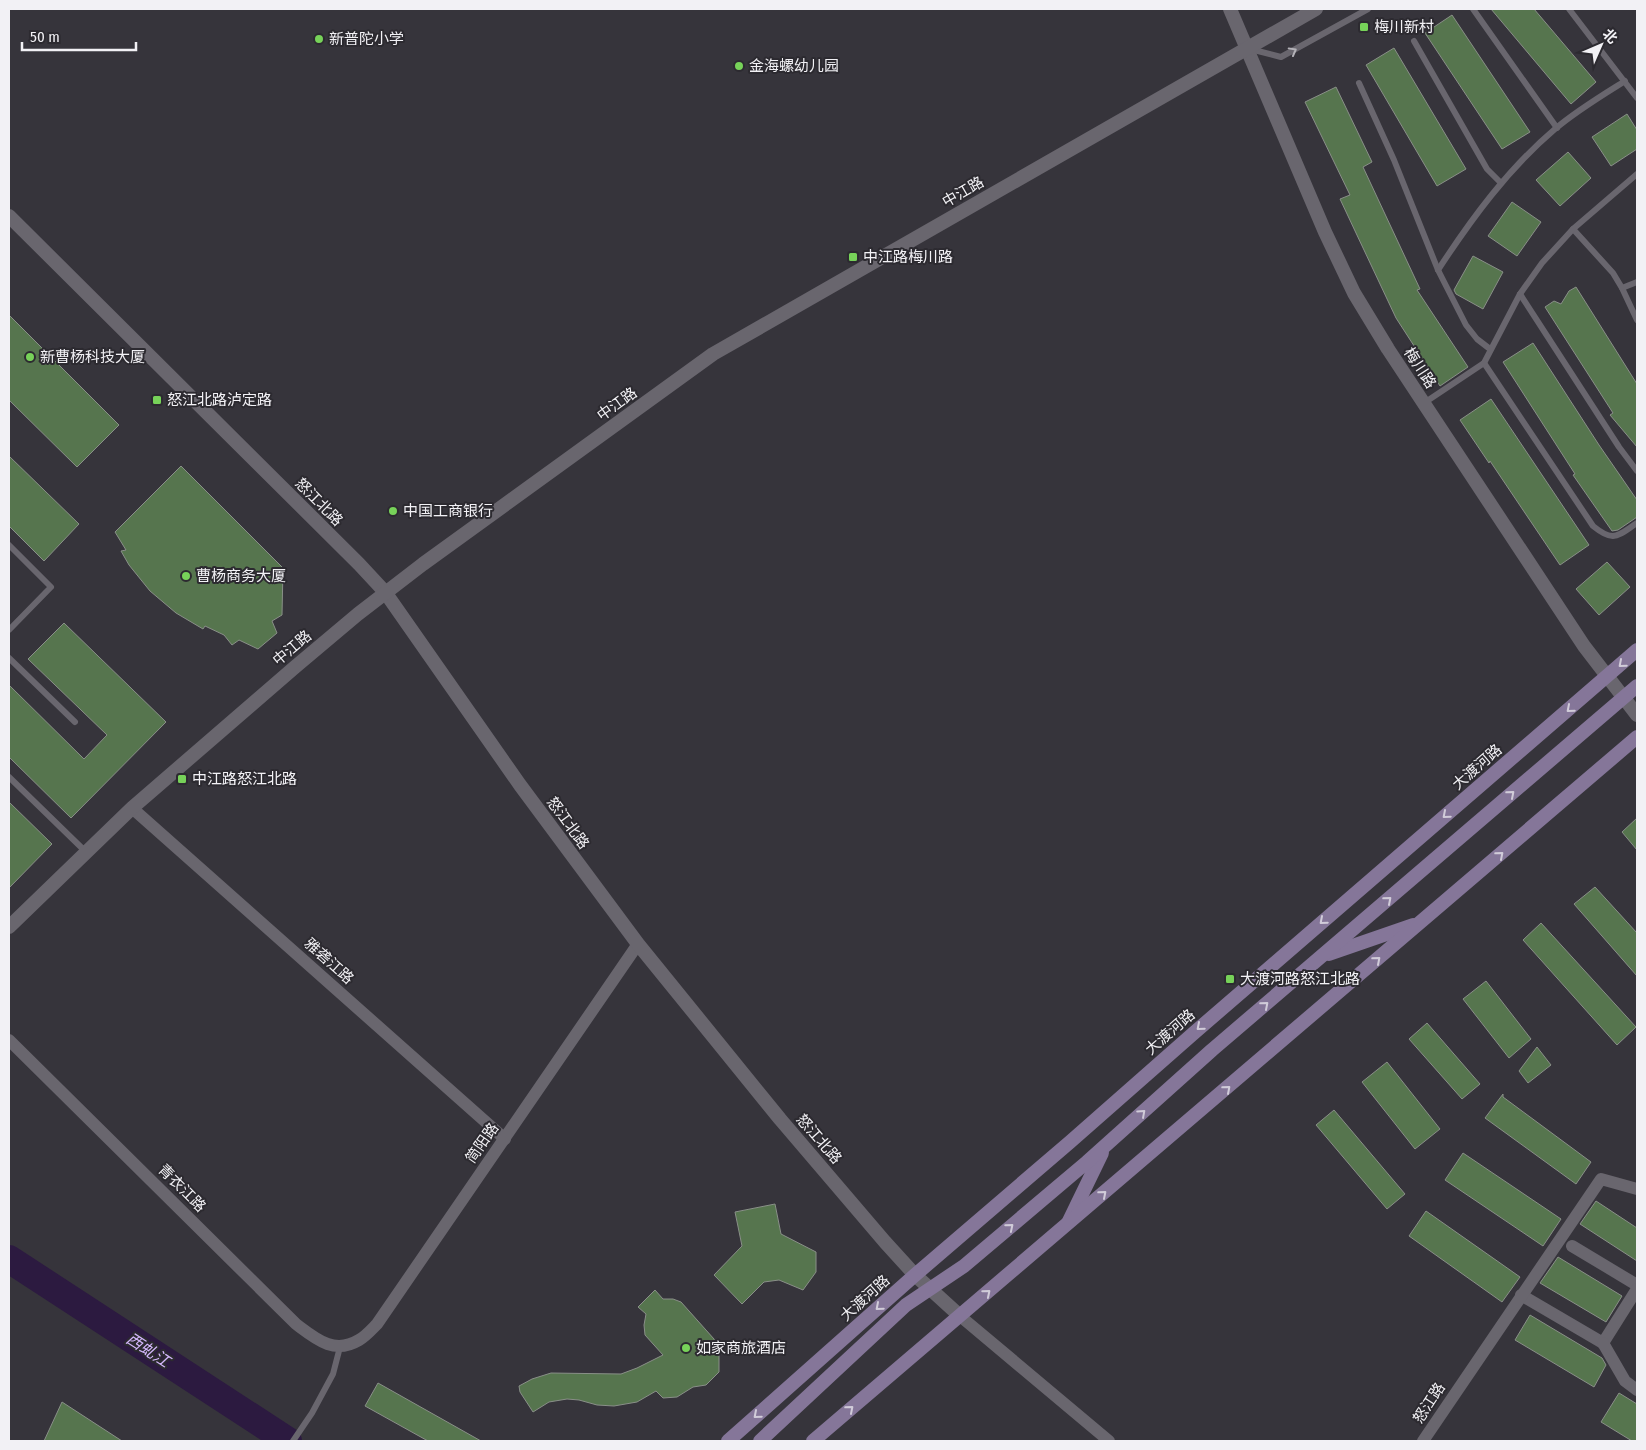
<svg xmlns="http://www.w3.org/2000/svg" width="1646" height="1450" font-family="'Fira Sans Condensed','Noto Sans SC',sans-serif">
<style>
.lines{fill:none;stroke-linecap:round;stroke-linejoin:round}
.river{stroke:#2c1a40;stroke-width:28}
.building{fill:#56754e;stroke:#898f88}
.service{stroke:#69666e;stroke-width:6}
.minor{stroke:#69666e;stroke-width:12}
.tertiary{stroke:#69666e;stroke-width:14}
.secondary{stroke:#857699;stroke-width:14}
.oneway{stroke:#b4b2b8}
.oneway2{stroke:#d1ccd9}
.poi-dot{fill:#77d259;stroke:#2c2a30;stroke-width:2}
.labels{text-anchor:middle;dominant-baseline:central;stroke-width:4;stroke-linejoin:round;paint-order:stroke}
.poi-label{font-size:15px;fill:#f2f1f5;stroke:#2c2a30;text-anchor:start}
.street-label{font-size:15px;fill:#f2f1f5;stroke:#2c2a30}
.water-label{font-size:16px;font-style:italic;fill:#d5b8fd;stroke:#2c2a30}
</style>
<rect width="100%" height="100%" fill="#36343b"/>
<g class="lines">
<path class="river" d="M 9,1259 L 288,1441"/>
</g>
<g class="building">
<path d="M 1491,9 L 1534,9 L 1596,82 L 1571,104 Z"/>
<path d="M 1452,15 L 1530,132 L 1502,149 L 1425,33 Z"/>
<path d="M 1394,48 L 1466,169 L 1437,186 L 1366,65 Z"/>
<path d="M 1336,87 L 1372,162 L 1363,167 L 1420,289 L 1417,290 L 1468,367 L 1440,386 L 1396,318 L 1340,199 L 1350,195 L 1305,102 Z"/>
<path d="M 1627,114 L 1637,130 L 1637,149 L 1611,166 L 1592,137 Z"/>
<path d="M 1568,152 L 1591,178 L 1560,206 L 1536,180 Z"/>
<path d="M 1512,202 L 1541,222 L 1517,256 L 1488,236 Z"/>
<path d="M 1473,256 L 1503,272 L 1483,309 L 1456,294 L 1454,290 Z"/>
<path d="M 1576,287 L 1637,384 L 1637,447 L 1610,415 L 1613,413 L 1545,307 L 1554,301 L 1561,304 L 1569,291 Z"/>
<path d="M 9,315 L 119,425 L 77,467 L 9,400 Z"/>
<path d="M 1533,343 L 1599,445 L 1637,500 L 1637,517 L 1618,530 L 1612,531 L 1573,475 L 1575,474 L 1503,362 Z"/>
<path d="M 1491,399 L 1589,545 L 1560,565 L 1490,461 L 1489,463 L 1460,420 Z"/>
<path d="M 9,456 L 79,524 L 44,561 L 9,526 Z"/>
<path d="M 181,466 L 283,568 L 282,615 L 272,621 L 277,633 L 258,649 L 239,640 L 232,645 L 224,635 L 205,626 L 203,629 L 176,613 L 150,591 L 129,565 L 121,551 L 126,550 L 115,532 Z"/>
<path d="M 1607,562 L 1630,587 L 1599,615 L 1576,589 Z"/>
<path d="M 64,623 L 166,722 L 71,818 L 9,757 L 9,685 L 84,759 L 107,735 L 28,659 Z"/>
<path d="M 9,802 L 52,844 L 9,888 Z"/>
<path d="M 1637,818 L 1637,850 L 1622,832 Z"/>
<path d="M 1595,887 L 1637,933 L 1637,976 L 1574,904 Z"/>
<path d="M 1541,923 L 1636,1027 L 1617,1045 L 1523,940 Z"/>
<path d="M 1486,981 L 1531,1039 L 1509,1058 L 1463,999 Z"/>
<path d="M 1427,1023 L 1480,1084 L 1462,1099 L 1409,1039 Z"/>
<path d="M 1537,1047 L 1551,1065 L 1528,1083 L 1519,1071 Z"/>
<path d="M 1387,1062 L 1440,1129 L 1415,1149 L 1362,1082 Z"/>
<path d="M 1503,1094 L 1503,1097 L 1591,1162 L 1576,1184 L 1485,1118 Z"/>
<path d="M 1334,1110 L 1405,1194 L 1387,1209 L 1316,1125 Z"/>
<path d="M 1463,1153 L 1561,1219 L 1543,1246 L 1445,1180 Z"/>
<path d="M 1596,1201 L 1637,1228 L 1637,1261 L 1580,1224 Z"/>
<path d="M 775,1204 L 781,1234 L 816,1252 L 816,1272 L 803,1290 L 779,1280 L 764,1282 L 742,1304 L 714,1275 L 742,1246 L 735,1212 Z"/>
<path d="M 1426,1211 L 1520,1277 L 1502,1302 L 1409,1236 Z"/>
<path d="M 1558,1257 L 1622,1296 L 1606,1322 L 1540,1283 Z"/>
<path d="M 655,1290 L 663,1299 L 673,1299 L 681,1302 L 714,1339 L 719,1356 L 719,1372 L 706,1385 L 693,1387 L 677,1397 L 663,1398 L 656,1391 L 637,1402 L 614,1406 L 597,1405 L 579,1400 L 567,1399 L 549,1402 L 533,1412 L 520,1392 L 519,1386 L 532,1379 L 551,1373 L 621,1374 L 637,1368 L 663,1355 L 645,1335 L 644,1325 L 646,1314 L 638,1307 Z"/>
<path d="M 1530,1315 L 1602,1358 L 1606,1365 L 1594,1387 L 1515,1340 Z"/>
<path d="M 378,1383 L 481,1441 L 428,1441 L 365,1406 Z"/>
<path d="M 1619,1393 L 1637,1404 L 1637,1441 L 1632,1441 L 1601,1422 Z"/>
<path d="M 62,1402 L 122,1441 L 44,1441 Z"/>
</g>
<g class="lines">
<g class="service">
<path d="M 1473,9 L 1557,128"/>
<path d="M 1569,9 L 1637,98"/>
<path d="M 1414,41 L 1487,169 L 1501,183"/>
<path d="M 1250,49 L 1281,57 L 1368,9"/>
<path d="M 1359,83 L 1394,160 L 1438,270 L 1466,325 L 1477,339 L 1490,349"/>
<path d="M 1573,229 L 1613,273 L 1622,288 L 1637,320"/>
<path d="M 1438,270 C 1472,218 1508,169 1555,129 C 1576,111 1601,96 1625,81"/>
<path d="M 1622,288 L 1637,282"/>
<path d="M 1520,294 L 1619,447 L 1637,471"/>
<path d="M 1484,363 L 1593,526 C 1614,543 1617,536 1637,523"/>
<path d="M 1424,403 L 1484,363 L 1520,294 L 1542,263 L 1573,229 L 1637,174"/>
<path d="M 9,545 L 51,587 L 9,630"/>
<path d="M 9,658 L 75,722"/>
<path d="M 9,777 L 86,852"/>
<path d="M 293,1441 L 312,1413 L 333,1374 L 340,1347"/>
</g>
<g class="minor">
<path d="M 132,808 L 505,1139"/>
<path d="M 9,1040 L 296,1324 C 316,1339 334,1355 359,1340 C 366,1336 372,1329 377,1324 L 638,944"/>
<path d="M 1572,1246 L 1637,1285"/>
<path d="M 1521,1295 L 1603,1343 L 1637,1289"/>
<path d="M 960,1316 L 1109,1441"/>
<path d="M 1603,1343 L 1625,1381 L 1637,1390"/>
<path d="M 1423,1441 L 1601,1179 L 1637,1189"/>
</g>
<g class="tertiary">
<path d="M 1230,9 L 1325,232 L 1354,293 L 1388,349 L 1584,646 L 1637,715"/>
<path d="M 9,216 L 359,564 L 385,592 L 520,785 L 638,944 L 780,1119 L 885,1242 L 915,1275 L 960,1316"/>
<path d="M 9,927 L 132,808 L 295,667 L 358,614 L 423,564 L 713,354 L 1316,9"/>
</g>
<g class="secondary">
<path d="M 1329,954 L 1413,925"/>
<path d="M 1069,1221 L 1102,1153"/>
<path d="M 728,1441 L 915,1275 L 1070,1142 L 1195,1032 L 1637,650"/>
<path d="M 760,1441 L 906,1305 L 964,1266 L 1087,1162 L 1212,1050 L 1637,686"/>
<path d="M 813,1441 L 1637,737"/>
</g>
</g>
<defs><path id="oneway-chevron" d="M-2-3.5L2.5 0L-2 3.5" fill="none" stroke-width="1.6" stroke-linecap="round" stroke-linejoin="round" transform="scale(1.25)"/></defs>
<use class="oneway" href="#oneway-chevron" transform="translate(1293 51) rotate(-29)"/>
<g class="oneway2">
<use href="#oneway-chevron" transform="translate(1622 664) rotate(139)"/>
<use href="#oneway-chevron" transform="translate(1570 709) rotate(139)"/>
<use href="#oneway-chevron" transform="translate(1511 794) rotate(-41)"/>
<use href="#oneway-chevron" transform="translate(1446 815) rotate(139)"/>
<use href="#oneway-chevron" transform="translate(1500 855) rotate(-41)"/>
<use href="#oneway-chevron" transform="translate(1388 900) rotate(-41)"/>
<use href="#oneway-chevron" transform="translate(1323 921) rotate(139)"/>
<use href="#oneway-chevron" transform="translate(1377 960) rotate(-41)"/>
<use href="#oneway-chevron" transform="translate(1265 1005) rotate(-41)"/>
<use href="#oneway-chevron" transform="translate(1200 1027) rotate(139)"/>
<use href="#oneway-chevron" transform="translate(1227 1089) rotate(-41)"/>
<use href="#oneway-chevron" transform="translate(1142 1113) rotate(-42)"/>
<use href="#oneway-chevron" transform="translate(1103 1194) rotate(-41)"/>
<use href="#oneway-chevron" transform="translate(1010 1227) rotate(-40)"/>
<use href="#oneway-chevron" transform="translate(987 1293) rotate(-40)"/>
<use href="#oneway-chevron" transform="translate(879 1307) rotate(139)"/>
<use href="#oneway-chevron" transform="translate(850 1409) rotate(-41)"/>
<use href="#oneway-chevron" transform="translate(757 1415) rotate(139)"/>
</g>
<g class="poi-dot">
<rect x="1359" y="22" width="10" height="10" rx="2.5"/>
<circle cx="319" cy="39" r="5"/>
<circle cx="739" cy="66" r="5"/>
<rect x="848" y="252" width="10" height="10" rx="2.5"/>
<circle cx="30" cy="357" r="5"/>
<rect x="152" y="395" width="10" height="10" rx="2.5"/>
<circle cx="393" cy="511" r="5"/>
<circle cx="186" cy="576" r="5"/>
<rect x="177" y="774" width="10" height="10" rx="2.5"/>
<rect x="1225" y="974" width="10" height="10" rx="2.5"/>
<circle cx="686" cy="1348" r="5"/>
</g>
<g class="labels">
<g class="poi-label">
<text x="1374" y="27">梅川新村</text>
<text x="329" y="39">新普陀小学</text>
<text x="749" y="66">金海螺幼儿园</text>
<text x="863" y="257">中江路梅川路</text>
<text x="40" y="357">新曹杨科技大厦</text>
<text x="167" y="400">怒江北路泸定路</text>
<text x="403" y="511">中国工商银行</text>
<text x="196" y="576">曹杨商务大厦</text>
<text x="192" y="779">中江路怒江北路</text>
<text x="1240" y="979">大渡河路怒江北路</text>
<text x="696" y="1348">如家商旅酒店</text>
</g>
<g class="street-label">
<text transform="translate(963 192) rotate(-30)">中江路</text>
<text transform="translate(1420 368) rotate(57)">梅川路</text>
<text transform="translate(617 404) rotate(-36)">中江路</text>
<text transform="translate(319 502) rotate(45)">怒江北路</text>
<text transform="translate(292 648) rotate(-40)">中江路</text>
<text transform="translate(1477 767) rotate(-41)">大渡河路</text>
<text transform="translate(568 823) rotate(54)">怒江北路</text>
<text transform="translate(329 961) rotate(42)">雅砻江路</text>
<text transform="translate(1170 1032) rotate(-41)">大渡河路</text>
<text transform="translate(819 1139) rotate(49)">怒江北路</text>
<text transform="translate(482 1143) rotate(-55)">简阳路</text>
<text transform="translate(182 1188) rotate(45)">青衣江路</text>
<text transform="translate(865 1298) rotate(-42)">大渡河路</text>
<text transform="translate(1429 1403) rotate(-57)">怒江路</text>
</g>
<g class="water-label">
<text transform="translate(148 1350) rotate(33)">西虬江</text>
</g>
</g>
<rect width="1646" height="1450" fill="none" stroke="#f2f1f5" stroke-width="20"/>
<g transform="translate(1601 45) rotate(45)" stroke="#2c2a30" stroke-width="4" paint-order="stroke">
<path d="M0-4L9 19L0 12L-9 19Z" fill="#f2f1f5"/>
<text y="-8" font-size="14" font-weight="bold" text-anchor="middle" fill="#f2f1f5">北</text>
</g>
<path d="M22 42v8h114v-8" fill="none" stroke="#f2f1f5" stroke-width="2.5"/>
<text x="30" y="42" font-size="15" fill="#f2f1f5" stroke="#2c2a30" stroke-width="4" paint-order="stroke">50 m</text>
</svg>
